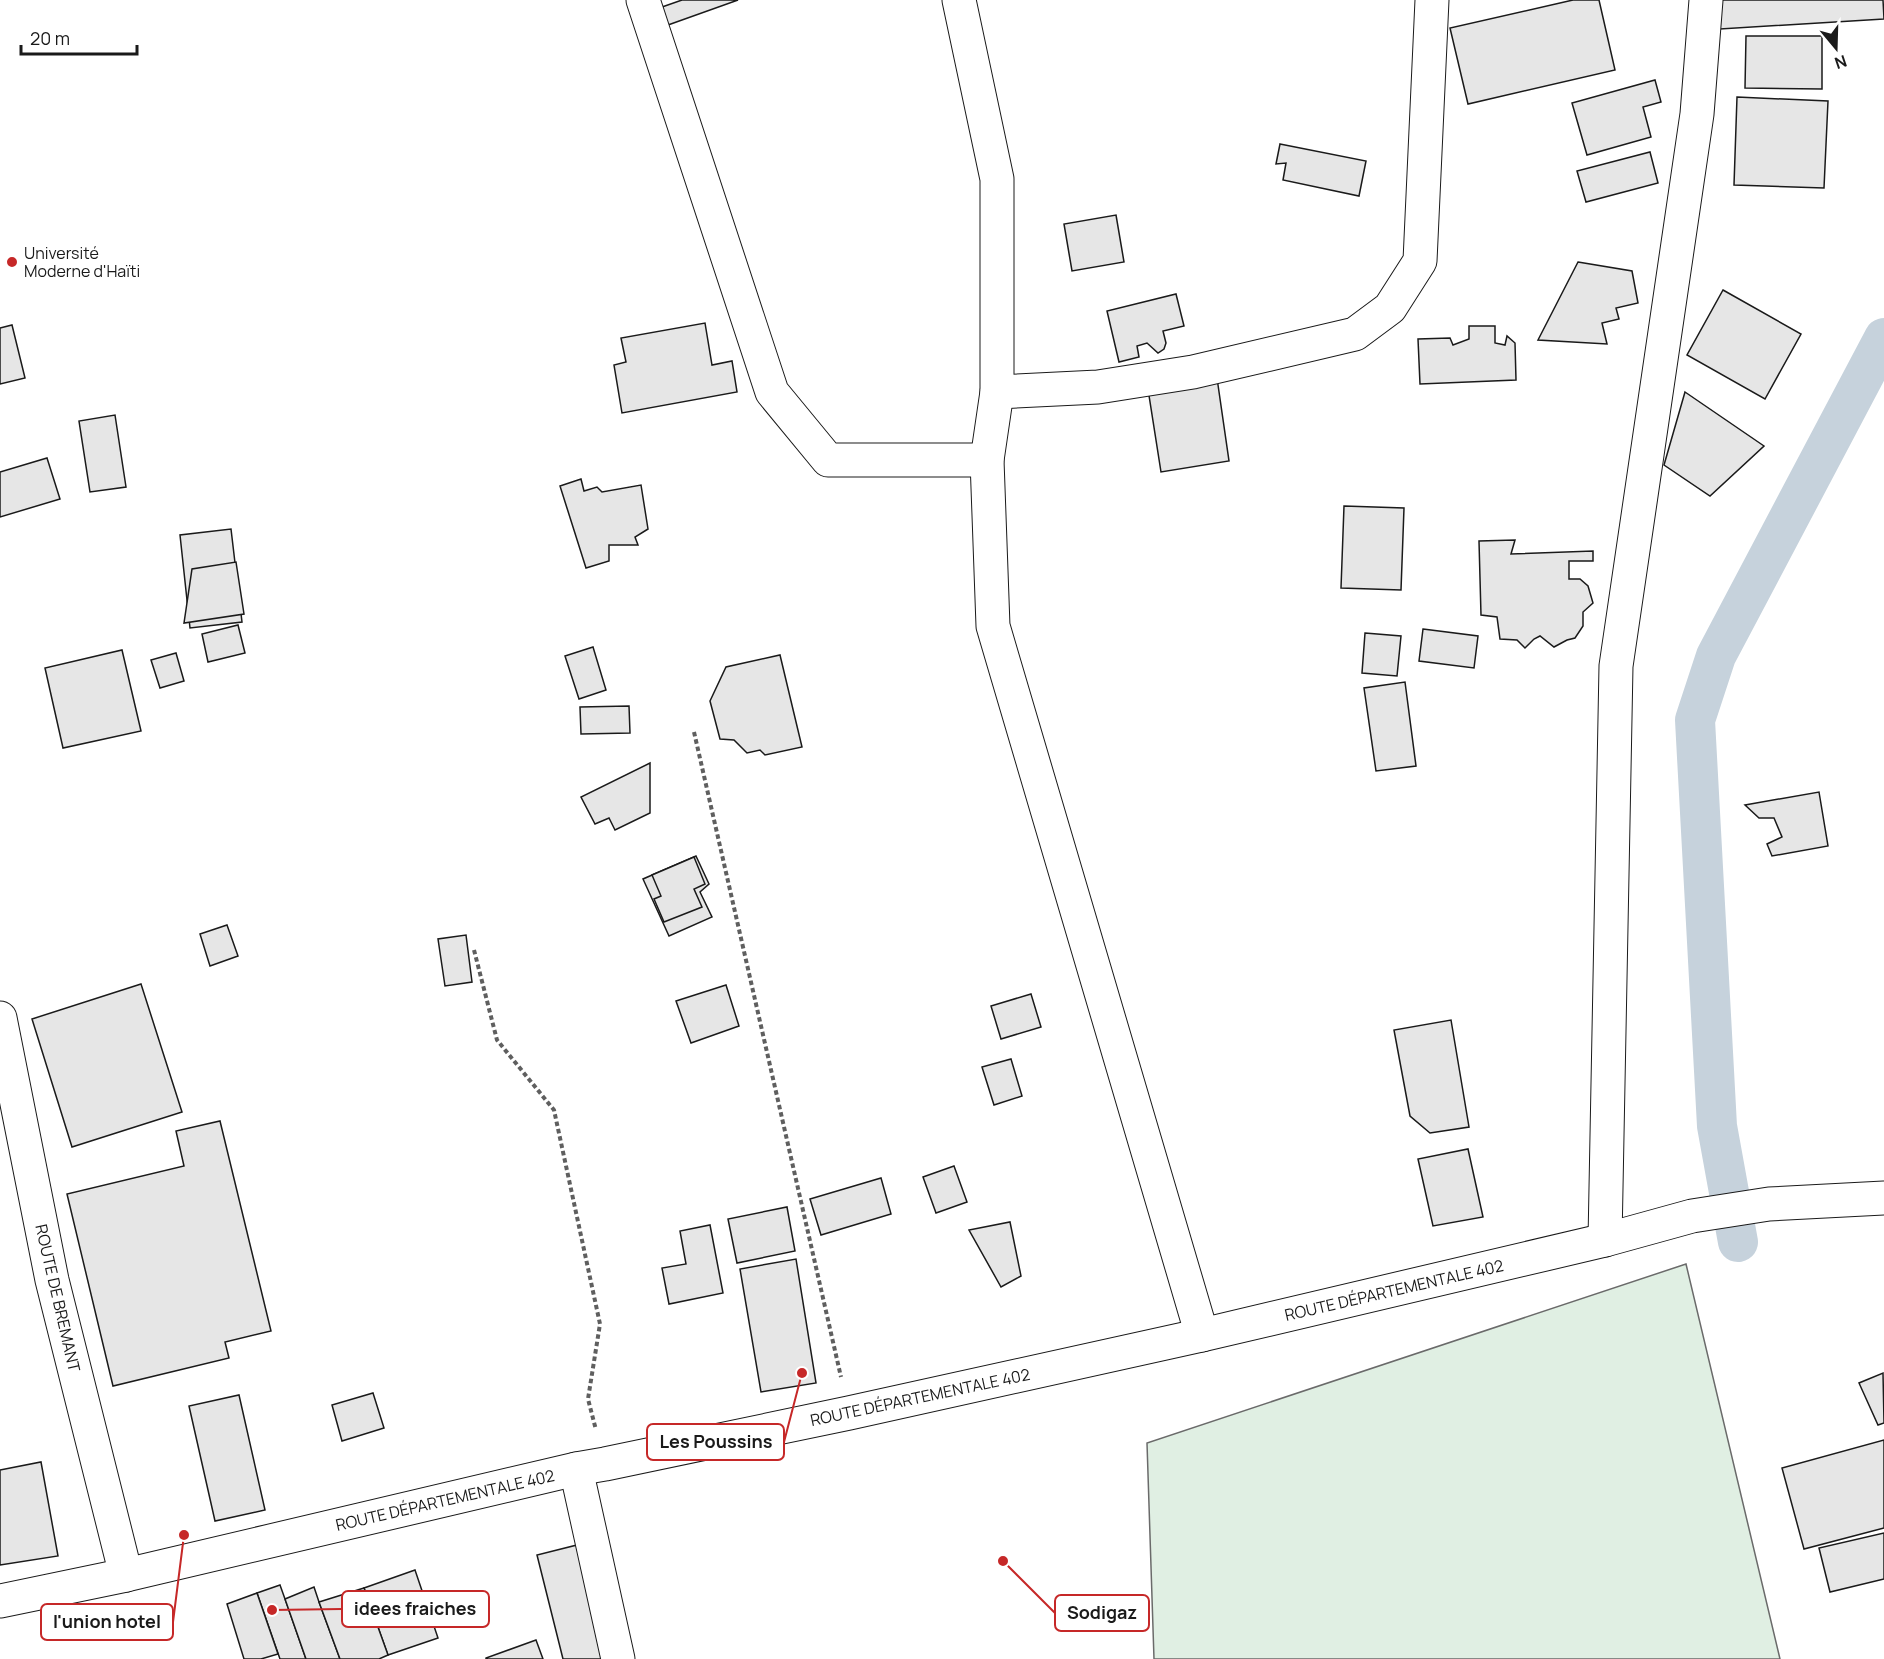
<svg xmlns="http://www.w3.org/2000/svg" width="1884" height="1659" font-family="Manrope,sans-serif">
<style>
.green{fill:#e0efe3;stroke:#6a6a6a;stroke-width:1.5}
.lines{fill:none;stroke-linecap:round;stroke-linejoin:round}
.canal{stroke:#c6d2dc;stroke-width:40}
.building{fill:#e6e6e6;stroke:#1a1a1a;stroke-width:1.5}
.street-casing{stroke:#1a1a1a;stroke-width:35}
.secondary-casing{stroke:#1a1a1a;stroke-width:35}
.path{stroke:#5f5f5f;stroke-width:4;stroke-dasharray:4.5 3;stroke-linecap:butt}
.street{stroke:#fff;stroke-width:33}
.secondary{stroke:#fff;stroke-width:33}
.poi-dot{fill:#c62828;stroke:#fff;stroke-width:2}
.labels{text-anchor:middle;dominant-baseline:central;stroke-width:4.5;stroke-linejoin:round;paint-order:stroke}
.poi-label{font-size:16px;fill:#1a1a1a;stroke:#fff;text-anchor:start}
.street-label{font-size:16px;fill:#1a1a1a;stroke:#fff}
.leader{fill:none;stroke:#c62828;stroke-width:2}
.callout-dot{fill:#c62828;stroke:#fff;stroke-width:2}
.callout{fill:#fff;stroke:#c62828;stroke-width:2}
.callout-label{font-size:18px;text-anchor:middle;font-weight:bold;fill:#1a1a1a}
</style>
<rect width="100%" height="100%" fill="#fff"/>
<path class="green" d="M 1686,1264 L 1780,1659 L 1154,1659 L 1147,1443 Z"/>
<g class="lines">
<path class="canal" d="M 1738,1242 L 1717,1126 L 1695,720 L 1716,656 L 1884,338"/>
</g>
<g class="building">
<path d="M 682,0 L 738,0 L 668,25 L 662,7 Z"/>
<path d="M 1573,0 L 1599,0 L 1615,70 L 1468,104 L 1450,28 Z"/>
<path d="M 1719,0 L 1883,0 L 1884,19 L 1720,29 Z"/>
<path d="M 1746,36 L 1822,36 L 1822,89 L 1745,88 Z"/>
<path d="M 1655,80 L 1661,102 L 1643,107 L 1651,137 L 1587,155 L 1572,103 Z"/>
<path d="M 1737,97 L 1828,101 L 1824,188 L 1734,185 Z"/>
<path d="M 1280,144 L 1366,161 L 1359,196 L 1283,180 L 1286,163 L 1276,164 Z"/>
<path d="M 1650,152 L 1658,183 L 1586,202 L 1577,171 Z"/>
<path d="M 1116,215 L 1124,262 L 1072,271 L 1064,224 Z"/>
<path d="M 1578,262 L 1632,271 L 1638,303 L 1616,308 L 1619,319 L 1602,323 L 1607,344 L 1538,340 Z"/>
<path d="M 1723,290 L 1801,334 L 1765,399 L 1687,355 Z"/>
<path d="M 1176,294 L 1184,326 L 1163,331 L 1166,343 L 1164,349 L 1158,353 L 1147,343 L 1137,346 L 1139,357 L 1119,362 L 1107,311 Z"/>
<path d="M 705,323 L 712,365 L 732,361 L 737,392 L 622,413 L 614,365 L 626,362 L 621,338 Z"/>
<path d="M 12,325 L 25,378 L 0,384 L 0,328 Z"/>
<path d="M 1469,326 L 1495,326 L 1495,343 L 1505,345 L 1507,336 L 1515,343 L 1516,380 L 1420,384 L 1418,339 L 1450,338 L 1453,345 L 1469,339 Z"/>
<path d="M 1217,378 L 1229,461 L 1161,472 L 1148,389 Z"/>
<path d="M 1685,392 L 1764,446 L 1710,496 L 1664,465 Z"/>
<path d="M 115,415 L 126,487 L 90,492 L 79,421 Z"/>
<path d="M 47,458 L 60,499 L 0,517 L 0,472 Z"/>
<path d="M 581,479 L 584,491 L 597,487 L 602,492 L 641,485 L 648,529 L 635,537 L 638,545 L 609,545 L 609,561 L 586,568 L 560,486 Z"/>
<path d="M 1344,506 L 1404,508 L 1401,590 L 1341,588 Z"/>
<path d="M 231,529 L 242,622 L 190,628 L 180,535 Z"/>
<path d="M 1515,540 L 1511,554 L 1593,551 L 1593,561 L 1569,561 L 1569,579 L 1580,579 L 1588,586 L 1593,603 L 1583,612 L 1583,626 L 1575,638 L 1567,640 L 1554,647 L 1540,636 L 1534,639 L 1525,648 L 1517,640 L 1500,639 L 1497,617 L 1481,615 L 1479,541 Z"/>
<path d="M 236,562 L 244,614 L 184,623 L 192,569 Z"/>
<path d="M 238,625 L 245,653 L 208,662 L 202,634 Z"/>
<path d="M 1423,629 L 1478,636 L 1474,668 L 1419,661 Z"/>
<path d="M 1365,633 L 1401,636 L 1397,676 L 1362,673 Z"/>
<path d="M 593,647 L 606,690 L 579,699 L 565,656 Z"/>
<path d="M 122,650 L 141,731 L 63,748 L 45,668 Z"/>
<path d="M 176,653 L 184,681 L 160,688 L 151,660 Z"/>
<path d="M 780,655 L 802,747 L 765,755 L 760,750 L 747,753 L 734,740 L 720,739 L 710,701 L 726,667 Z"/>
<path d="M 1405,682 L 1416,766 L 1376,771 L 1364,688 Z"/>
<path d="M 629,706 L 630,733 L 581,734 L 580,707 Z"/>
<path d="M 650,763 L 650,813 L 615,830 L 609,818 L 595,824 L 581,797 Z"/>
<path d="M 1819,792 L 1828,846 L 1772,856 L 1767,844 L 1782,837 L 1774,818 L 1759,818 L 1745,805 Z"/>
<path d="M 696,856 L 709,884 L 700,892 L 712,917 L 669,936 L 643,879 Z"/>
<path d="M 694,857 L 705,884 L 694,889 L 702,907 L 664,922 L 654,899 L 661,896 L 652,875 Z"/>
<path d="M 227,925 L 238,956 L 210,966 L 200,934 Z"/>
<path d="M 466,935 L 472,982 L 445,986 L 438,939 Z"/>
<path d="M 141,984 L 182,1112 L 72,1147 L 32,1019 Z"/>
<path d="M 726,985 L 739,1026 L 691,1043 L 676,1001 Z"/>
<path d="M 1031,994 L 1041,1027 L 1001,1039 L 991,1006 Z"/>
<path d="M 1451,1020 L 1469,1127 L 1430,1133 L 1410,1116 L 1394,1030 Z"/>
<path d="M 1011,1059 L 1022,1096 L 994,1105 L 982,1067 Z"/>
<path d="M 220,1121 L 271,1331 L 225,1342 L 229,1358 L 113,1386 L 67,1194 L 184,1166 L 176,1131 Z"/>
<path d="M 1468,1149 L 1483,1217 L 1433,1226 L 1418,1159 Z"/>
<path d="M 954,1166 L 967,1202 L 936,1213 L 923,1177 Z"/>
<path d="M 881,1178 L 891,1214 L 821,1235 L 810,1199 Z"/>
<path d="M 787,1207 L 795,1251 L 737,1263 L 728,1219 Z"/>
<path d="M 1010,1222 L 1021,1276 L 1001,1287 L 969,1230 Z"/>
<path d="M 710,1225 L 723,1293 L 669,1304 L 662,1268 L 686,1264 L 680,1231 Z"/>
<path d="M 796,1259 L 816,1383 L 761,1392 L 740,1269 Z"/>
<path d="M 1883,1373 L 1884,1423 L 1878,1425 L 1859,1383 Z"/>
<path d="M 373,1393 L 384,1428 L 342,1441 L 332,1405 Z"/>
<path d="M 239,1395 L 265,1510 L 215,1521 L 189,1406 Z"/>
<path d="M 1884,1440 L 1884,1528 L 1804,1549 L 1782,1468 Z"/>
<path d="M 41,1462 L 58,1556 L 0,1565 L 0,1470 Z"/>
<path d="M 1884,1533 L 1884,1579 L 1830,1592 L 1819,1548 Z"/>
<path d="M 577,1545 L 606,1659 L 563,1659 L 537,1555 Z"/>
<path d="M 415,1570 L 438,1638 L 388,1655 L 364,1588 Z"/>
<path d="M 280,1585 L 285,1599 L 306,1659 L 280,1659 L 257,1593 Z"/>
<path d="M 314,1587 L 319,1602 L 340,1659 L 306,1659 L 285,1599 Z"/>
<path d="M 364,1588 L 388,1655 L 379,1659 L 340,1659 L 319,1602 Z"/>
<path d="M 257,1593 L 278,1654 L 261,1659 L 244,1659 L 227,1604 Z"/>
<path d="M 536,1640 L 543,1659 L 486,1659 L 486,1658 Z"/>
</g>
<g class="lines">
<g class="street-casing">
<g id="street">
<path d="M 643,0 L 772,392 L 828,460 L 987,460"/>
<path d="M 959,0 L 997,179 L 997,392 L 987,460 L 993,626 L 1202,1335"/>
<path d="M 997,392 L 1098,387 L 1193,372 L 1355,334 L 1390,308 L 1420,261 L 1432,0"/>
<path d="M 0,1018 L 52,1280 L 126,1575"/>
<path d="M 1605,1240 L 1616,666 L 1697,114 L 1706,0"/>
<path d="M 576,1469 L 618,1659"/>
</g>
</g>
<g class="secondary-casing">
<path id="secondary" d="M 0,1601 L 126,1575 L 576,1469 L 605,1464 L 849,1413 L 1202,1335 L 1605,1240 L 1692,1216 L 1769,1204 L 1884,1198"/>
</g>
<g class="path">
<path d="M 694,732 L 841,1377"/>
<path d="M 474,950 L 497,1040 L 554,1110 L 600,1324 L 588,1399 L 596,1430"/>
</g>
<use href="#street" class="street"/>
<use href="#secondary" class="secondary"/>
</g>
<circle class="poi-dot" cx="12" cy="262" r="6"/>
<g class="labels">
<g class="poi-label">
<text x="24" y="253">Université<tspan x="24" dy="18">Moderne d'Haïti</tspan></text>
</g>
<g class="street-label">
<text transform="translate(1394 1290) rotate(-13)">ROUTE DÉPARTEMENTALE 402</text>
<text transform="translate(58 1298) rotate(77)">ROUTE DE BREMANT</text>
<text transform="translate(920 1397) rotate(-12)">ROUTE DÉPARTEMENTALE 402</text>
<text transform="translate(445 1500) rotate(-13)">ROUTE DÉPARTEMENTALE 402</text>
</g>
</g>
<path class="leader" d="M802 1373L784 1442M272 1610L342 1609M1003 1561L1055 1613M184 1535L173 1622"/>
<g class="callout-dot">
<circle cx="802" cy="1373" r="6"/>
<circle cx="272" cy="1610" r="6"/>
<circle cx="1003" cy="1561" r="6"/>
<circle cx="184" cy="1535" r="6"/>
</g>
<g class="callout">
<rect x="647" y="1424" width="137" height="36" rx="6"/>
<rect x="342" y="1591" width="147" height="36" rx="6"/>
<rect x="1055" y="1595" width="94" height="36" rx="6"/>
<rect x="41" y="1604" width="132" height="36" rx="6"/>
</g>
<g class="callout-label">
<text x="716" y="1448">Les Poussins</text>
<text x="415" y="1615">idees fraiches</text>
<text x="1102" y="1619">Sodigaz</text>
<text x="107" y="1628">l'union hotel</text>
</g>
<g transform="translate(1836 48) rotate(161)" stroke="#ffffff" stroke-width="4.5" paint-order="stroke">
<path d="M0-4.5L10 22L0 15L-10 22Z" fill="#1a1a1a"/>
<text y="-9" font-size="16" font-weight="bold" text-anchor="middle" fill="#1a1a1a">N</text>
</g>
<path d="M21 45v9h116v-9" fill="none" stroke="#1a1a1a" stroke-width="3"/>
<text x="30" y="45" font-size="18" fill="#1a1a1a" stroke="#ffffff" stroke-width="4.5" paint-order="stroke">20 m</text>
</svg>
